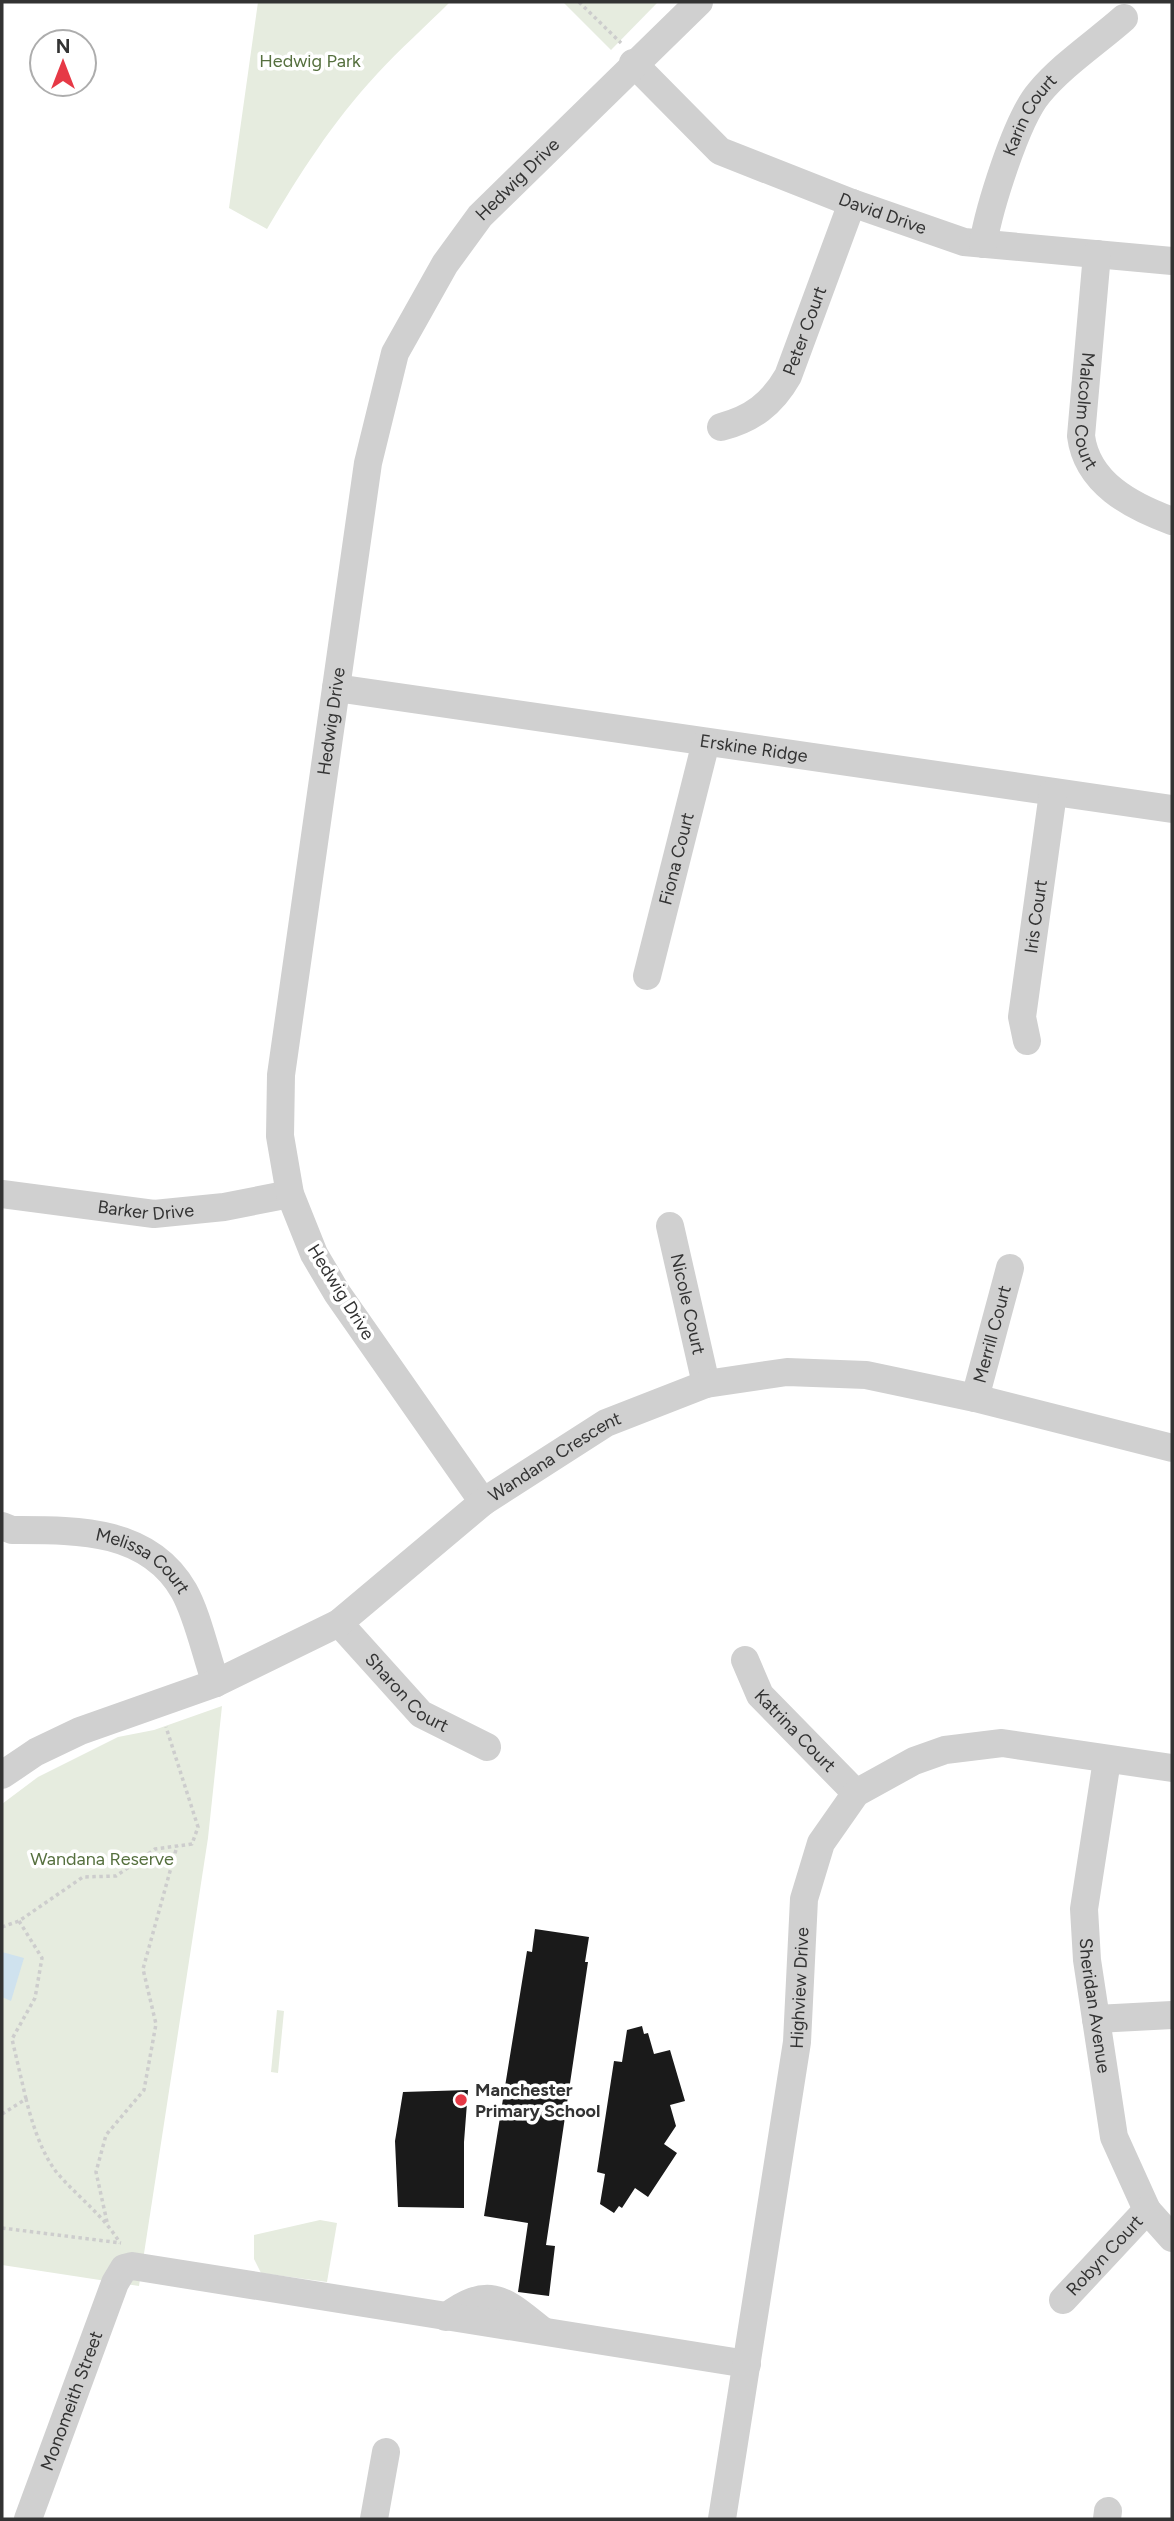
<svg xmlns="http://www.w3.org/2000/svg" width="1174" height="2521" font-family="Figtree,sans-serif">
<style>
.green{fill:#e6ecdf}
.water{fill:#cfe2ee}
.building{fill:#1a1a1a}
.lines{fill:none;stroke-linecap:round;stroke-linejoin:round}
.path{stroke:#cdcdcd;stroke-width:3.5;stroke-dasharray:3.5 3.5;stroke-linecap:butt}
.minor{stroke:#d0d0d0;stroke-width:28}
.poi-dot{fill:#e63946;stroke:#fff;stroke-width:2.5}
.labels{text-anchor:middle;dominant-baseline:central;stroke-width:7;stroke-linejoin:round;paint-order:stroke}
.park-label{font-size:18px;fill:#56703f;stroke:#fff}
.street-label{font-size:18px;fill:#333;stroke:#fff}
.poi-label{font-size:18px;font-weight:bold;fill:#333;stroke:#fff;text-anchor:start}
</style>
<rect width="100%" height="100%" fill="#fff"/>
<g class="green">
<path d="M 258,2 L 450,2 C 426,26 400,49 377,74 C 333,121 299,175 267,229 L 229,208 Z"/>
<path d="M 563,2 L 658,2 L 611,50 Z"/>
<path d="M 222,1706 L 208,1838 L 139,2286 L 2,2265 L 2,1804 L 38,1777 L 118,1737 L 154,1730 Z"/>
<path d="M 277,2010 L 284,2011 L 278,2073 L 271,2072 Z"/>
<path d="M 320,2220 L 337,2223 L 327,2282 L 261,2273 L 254,2259 L 254,2235 Z"/>
</g>
<path class="water" d="M 2,1952 L 24,1958 L 11,2001 L 2,1997 Z"/>
<g class="building">
<path d="M 535,1929 L 589,1937 L 585,1962 L 588,1962 L 546,2245 L 555,2246 L 549,2296 L 518,2292 L 528,2223 L 484,2216 L 527,1951 L 532,1952 Z"/>
<path d="M 642,2026 L 644,2034 L 648,2033 L 654,2054 L 670,2050 L 685,2101 L 670,2105 L 676,2126 L 664,2144 L 677,2153 L 648,2197 L 635,2188 L 622,2208 L 619,2206 L 614,2213 L 600,2204 L 605,2174 L 597,2172 L 614,2061 L 622,2062 L 627,2030 Z"/>
<path d="M 468,2090 L 464,2142 L 464,2208 L 398,2207 L 395,2141 L 403,2092 Z"/>
</g>
<g class="lines">
<g class="path">
<path d="M 579,2 L 621,43"/>
<path d="M 19,1921 L 42,1958 L 35,1998 L 12,2039 L 26,2099"/>
<path d="M 2,1927 L 19,1921 L 83,1877 L 116,1876 L 155,1849 L 192,1844 L 198,1827 L 166,1727"/>
<path d="M 2,2114 L 26,2099 C 32,2123 42,2155 58,2174 C 79,2198 103,2215 120,2243"/>
<path d="M 107,2222 L 96,2172 L 106,2135 L 144,2090 L 156,2024 L 143,1969 L 177,1846"/>
<path d="M 2,2228 L 121,2243"/>
</g>
<g class="minor">
<path id="s1" d="M 633,63 L 720,151 L 852,203 L 964,242 L 1172,261"/>
<path id="s2" d="M 983,244 C 989,209 1016,120 1039,93 C 1062,65 1097,42 1124,18"/>
<path id="s3" d="M 1097,254 L 1081,436 C 1087,483 1131,506 1172,521"/>
<path id="s4" d="M 721,427 C 752,419 772,404 788,376 L 852,203"/>
<path id="s5" d="M 336,688 L 1172,809"/>
<path id="s6" d="M 647,976 L 706,742"/>
<path id="s7" d="M 1027,1041 L 1022,1017 L 1053,793"/>
<path id="s8" d="M 2,1194 L 154,1214 L 224,1207 L 290,1194"/>
<path id="s9" d="M 670,1226 L 706,1384"/>
<path id="s10" d="M 975,1398 L 1010,1268"/>
<path id="s11" d="M 483,1502 L 337,1293 L 314,1254 L 290,1194 L 280,1136 L 281,1075 L 368,463 L 395,353 L 445,264 L 480,216 L 699,2"/>
<path id="s12" d="M 2,1526 L 12,1530 C 75,1530 148,1528 184,1591 C 198,1616 206,1656 216,1683"/>
<path id="s13" d="M 339,1623 L 421,1714 L 487,1747"/>
<path id="s14" d="M 745,1660 L 760,1695 L 856,1793"/>
<path id="s15" d="M 1107,1760 L 1084,1909 L 1087,1960 L 1114,2137 L 1147,2210 L 1172,2238"/>
<path id="s16" d="M 2,1775 L 36,1752 L 80,1731 L 216,1683 L 339,1623 L 483,1502 L 606,1423 L 706,1384 L 787,1372 L 866,1375 L 975,1398 L 1172,1448"/>
<path d="M 1096,2019 L 1172,2015"/>
<path id="s17" d="M 1063,2300 L 1147,2210"/>
<path d="M 446,2317 C 491,2283 506,2302 543,2331"/>
<path id="s18" d="M 28,2519 L 115,2283 L 124,2268 L 132,2266 L 747,2364"/>
<path d="M 374,2519 L 386,2452"/>
<path id="s19" d="M 722,2519 L 797,2042 L 804,1899 L 821,1843 L 856,1793 L 914,1761 L 945,1750 L 1002,1743 L 1172,1768"/>
<path d="M 1107,2519 L 1108,2511"/>
</g>
</g>
<circle class="poi-dot" cx="461" cy="2100" r="7"/>
<g class="labels">
<g class="park-label">
<text x="310" y="61">Hedwig Park</text>
<text x="102" y="1859">Wandana Reserve</text>
</g>
<g class="street-label">
<text stroke="none"><textPath href="#s2" startOffset="138">Karin Court</textPath></text>
<text stroke="none"><textPath href="#s11" startOffset="1430">Hedwig Drive</textPath></text>
<text stroke="none"><textPath href="#s1" startOffset="298">David Drive</textPath></text>
<text stroke="none"><textPath href="#s4" startOffset="135">Peter Court</textPath></text>
<text stroke="none"><textPath href="#s3" startOffset="158">Malcolm Court</textPath></text>
<text stroke="none"><textPath href="#s11" startOffset="842">Hedwig Drive</textPath></text>
<text stroke="none"><textPath href="#s5" startOffset="422">Erskine Ridge</textPath></text>
<text stroke="none"><textPath href="#s6" startOffset="121">Fiona Court</textPath></text>
<text stroke="none"><textPath href="#s7" startOffset="126">Iris Court</textPath></text>
<text stroke="none"><textPath href="#s8" startOffset="145">Barker Drive</textPath></text>
<text transform="translate(341 1292) rotate(58)">Hedwig Drive</text>
<text stroke="none"><textPath href="#s9" startOffset="80">Nicole Court</textPath></text>
<text stroke="none"><textPath href="#s10" startOffset="66">Merrill Court</textPath></text>
<text stroke="none"><textPath href="#s16" startOffset="644">Wandana Crescent</textPath></text>
<text stroke="none"><textPath href="#s12" startOffset="150">Melissa Court</textPath></text>
<text stroke="none"><textPath href="#s13" startOffset="98">Sharon Court</textPath></text>
<text stroke="none"><textPath href="#s14" startOffset="88">Katrina Court</textPath></text>
<text stroke="none"><textPath href="#s19" startOffset="537">Highview Drive</textPath></text>
<text stroke="none"><textPath href="#s15" startOffset="248">Sheridan Avenue</textPath></text>
<text stroke="none"><textPath href="#s17" startOffset="61">Robyn Court</textPath></text>
<text stroke="none"><textPath href="#s18" startOffset="126">Monomeith Street</textPath></text>
</g>
<g class="poi-label">
<text x="475" y="2090">Manchester<tspan x="475" dy="21">Primary School</tspan></text>
</g>
</g>
<rect width="1174" height="2521" fill="none" stroke="#333333" stroke-width="7"/>
<g transform="translate(63 63)"><circle r="33" fill="#ffffff" stroke="#adadad" stroke-width="2"/>
<path d="M0-5L12 26L0 18L-12 26Z" fill="#e63946"/>
<text y="-10" font-size="19" font-weight="bold" text-anchor="middle" fill="#333333">N</text>
</g>
</svg>
